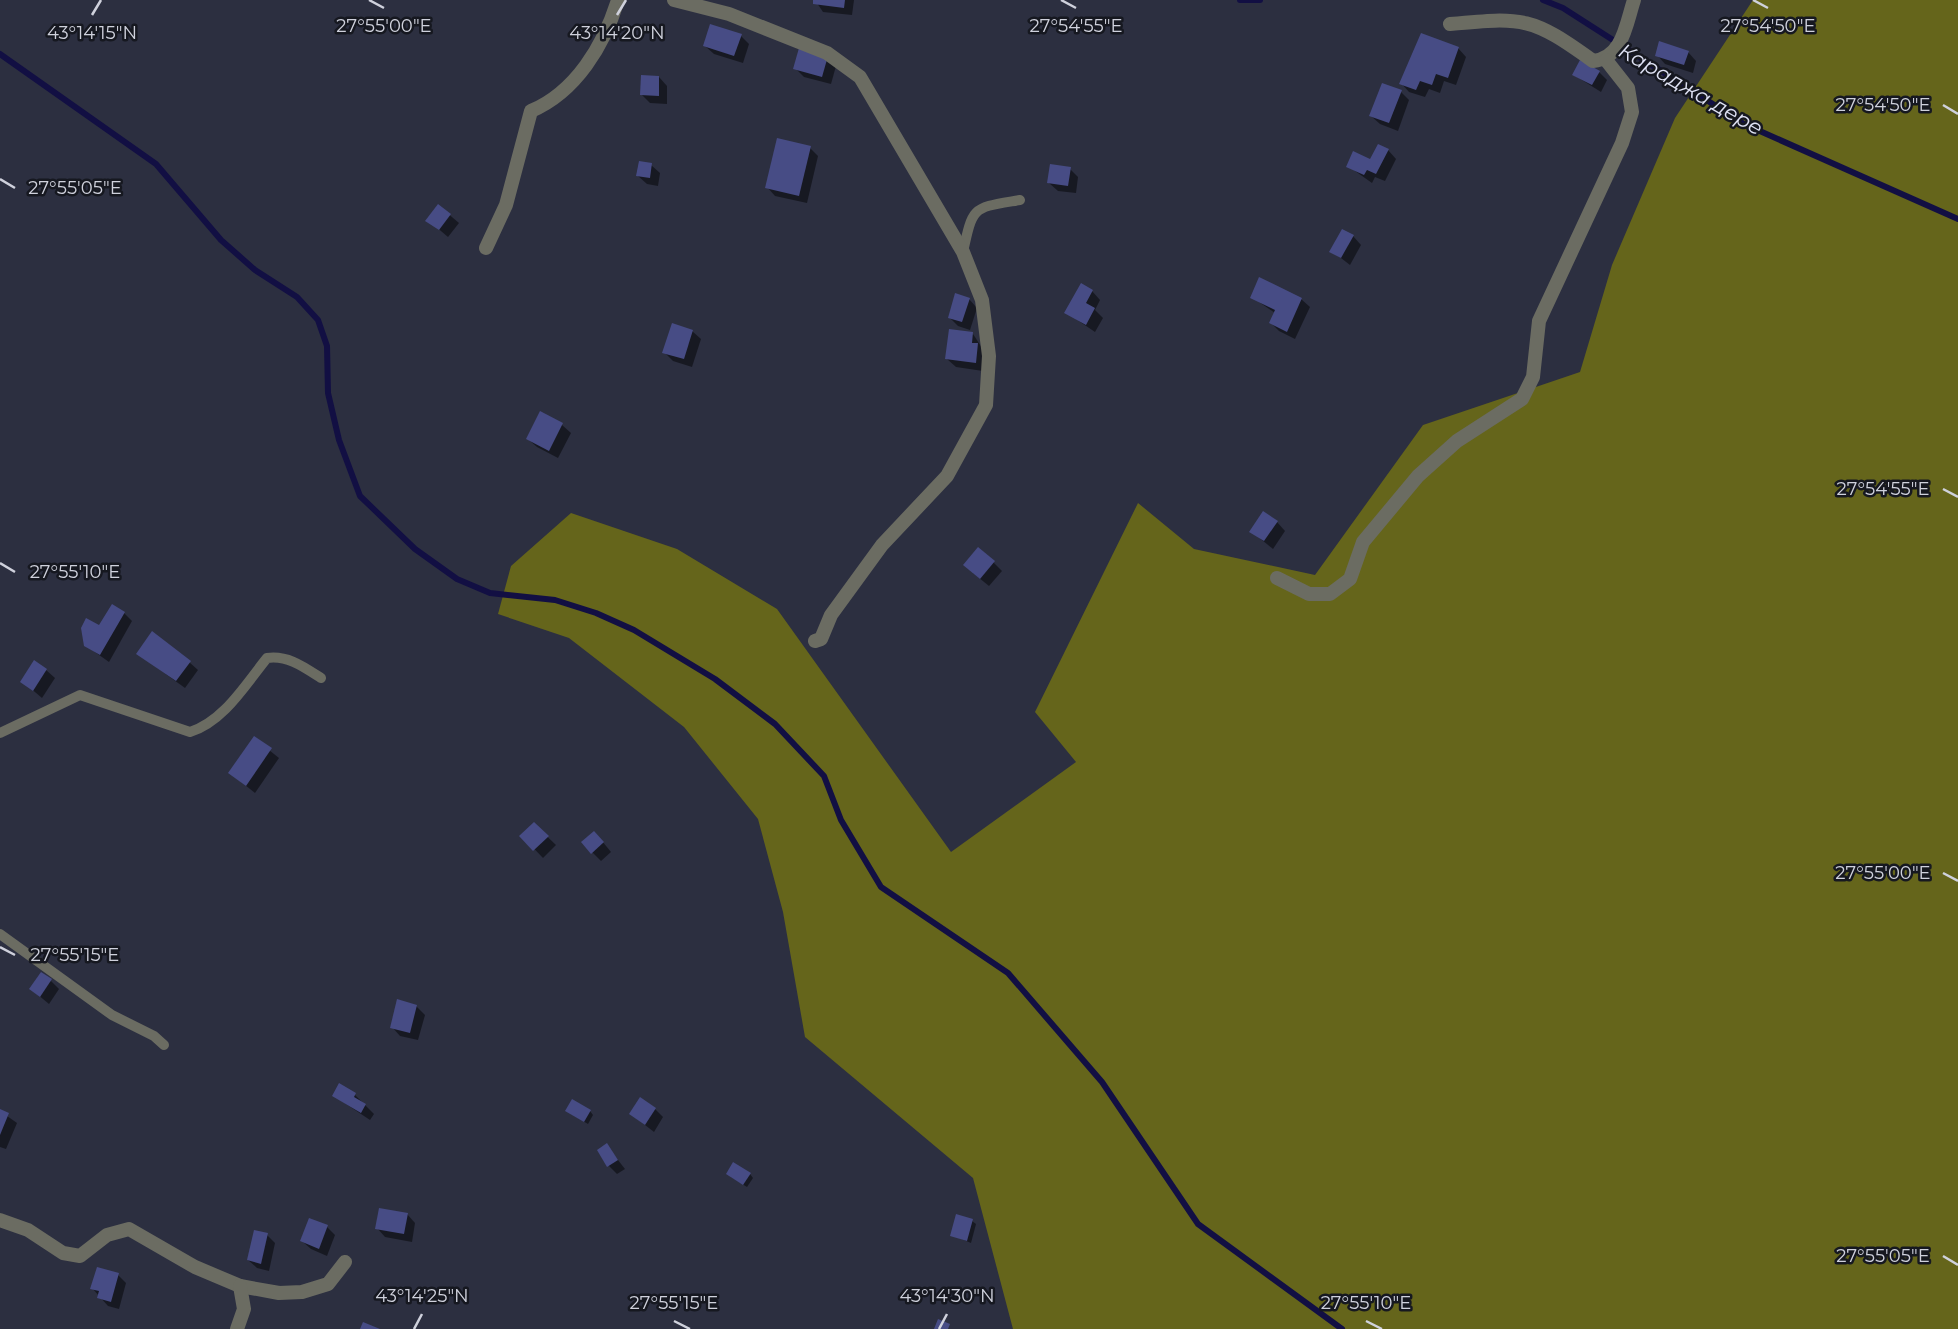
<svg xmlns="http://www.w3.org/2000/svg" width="1958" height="1329" font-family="Montserrat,sans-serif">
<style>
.forest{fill:#65651b}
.shadow{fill:#0007}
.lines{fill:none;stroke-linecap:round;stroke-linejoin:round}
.stream{stroke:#120f43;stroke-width:6}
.building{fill:#474c85}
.lane{stroke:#6b6c62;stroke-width:10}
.street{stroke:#6b6c62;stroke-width:14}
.ticks{fill:none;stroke:#cfd1dc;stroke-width:2.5}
.labels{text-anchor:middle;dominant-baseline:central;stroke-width:5;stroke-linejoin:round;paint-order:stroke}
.water-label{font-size:21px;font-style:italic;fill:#dfe2f4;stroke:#161820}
.ticks-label{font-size:18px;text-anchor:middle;fill:#cfd1dc;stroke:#161820;stroke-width:5;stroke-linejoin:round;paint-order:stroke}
</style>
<rect width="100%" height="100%" fill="#2c2f40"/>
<path class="forest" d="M 1753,0 L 1958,0 L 1958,1329 L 1013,1329 L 973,1178 L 805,1037 L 783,912 L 758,819 L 684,727 L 569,638 L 498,614 L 511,566 L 571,513 L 677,549 L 777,609 L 951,852 L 1076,762 L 1035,712 L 1138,503 L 1194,549 L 1315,575 L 1423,425 L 1580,372 L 1612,265 L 1675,118 Z"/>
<g class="shadow">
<path d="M 815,0 L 854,0 L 852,15 L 823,12 Z"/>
<path d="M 741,36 L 749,44 L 743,63 L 714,54 L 705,46 Z"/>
<path d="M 1458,48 L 1466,57 L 1456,85 L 1444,81 L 1440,93 L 1429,89 L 1425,97 L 1409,92 L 1401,83 Z"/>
<path d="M 1688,52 L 1696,61 L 1693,73 L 1665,64 L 1657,55 Z"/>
<path d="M 827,58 L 836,66 L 831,84 L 804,77 L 795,68 Z"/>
<path d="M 1599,72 L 1607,80 L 1601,92 L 1574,75 Z"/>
<path d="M 659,77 L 667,86 L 667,104 L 650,103 L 642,95 Z"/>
<path d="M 1401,92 L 1409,100 L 1398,131 L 1380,124 L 1371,116 Z"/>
<path d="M 810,148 L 818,156 L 807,203 L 775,196 L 767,187 Z"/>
<path d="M 1388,150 L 1396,159 L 1385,181 L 1375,177 L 1372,183 L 1348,166 L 1371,162 Z"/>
<path d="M 651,165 L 660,173 L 658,186 L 647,184 L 638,176 Z"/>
<path d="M 1070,169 L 1078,177 L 1076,193 L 1058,191 L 1049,183 Z"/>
<path d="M 439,206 L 459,223 L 448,237 L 428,220 Z"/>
<path d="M 1353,236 L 1361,245 L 1350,265 L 1332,251 Z"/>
<path d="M 1092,291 L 1100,300 L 1095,310 L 1103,318 L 1095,332 L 1067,313 Z"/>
<path d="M 1252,297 L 1301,299 L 1310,307 L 1295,339 L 1279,331 L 1271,323 L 1275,313 Z"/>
<path d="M 969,299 L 977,308 L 970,330 L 958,326 L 950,318 Z"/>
<path d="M 692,331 L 701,339 L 692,367 L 673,361 L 664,352 Z"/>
<path d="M 973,334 L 986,354 L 983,371 L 956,367 L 947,359 Z"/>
<path d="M 541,414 L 562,425 L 571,433 L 558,458 L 537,447 L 528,439 Z"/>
<path d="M 1277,522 L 1285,531 L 1273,549 L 1251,531 Z"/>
<path d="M 993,562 L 1002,571 L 989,586 L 973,573 Z"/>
<path d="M 124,613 L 132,621 L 109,662 L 85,645 L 100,628 Z"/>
<path d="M 138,654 L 189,662 L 198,670 L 185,688 Z"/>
<path d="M 46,670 L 55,678 L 42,698 L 22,681 Z"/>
<path d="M 254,738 L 279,758 L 255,793 L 230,773 Z"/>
<path d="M 534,824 L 556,845 L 543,858 L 522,836 Z"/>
<path d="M 602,841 L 611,852 L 601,861 L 592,852 Z"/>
<path d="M 51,981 L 59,989 L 49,1004 L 31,989 Z"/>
<path d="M 416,1006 L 425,1015 L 418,1040 L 400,1036 L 392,1027 Z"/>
<path d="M 340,1086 L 355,1095 L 374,1114 L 370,1120 L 334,1096 Z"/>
<path d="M 655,1109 L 663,1117 L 654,1132 L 631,1114 Z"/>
<path d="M 0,1111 L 17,1123 L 6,1149 L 0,1147 Z"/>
<path d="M 590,1111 L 593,1115 L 588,1124 L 571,1114 Z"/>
<path d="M 607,1146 L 625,1169 L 617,1174 L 609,1166 Z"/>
<path d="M 750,1174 L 753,1178 L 747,1187 L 731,1177 Z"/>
<path d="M 407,1214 L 415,1223 L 412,1242 L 385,1237 L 377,1228 Z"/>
<path d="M 972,1221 L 976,1224 L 971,1243 L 952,1235 Z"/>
<path d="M 327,1227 L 335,1235 L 327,1256 L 311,1249 L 302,1241 Z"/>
<path d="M 267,1235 L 275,1243 L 269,1271 L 257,1268 L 248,1260 Z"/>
<path d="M 118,1275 L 126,1283 L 119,1309 L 108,1306 L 92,1288 Z"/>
</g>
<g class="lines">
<g class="stream">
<path d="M 1240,0 L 1260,0"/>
<path d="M 1543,0 L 1563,8 L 1744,124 L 1958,219"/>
<path d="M 0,54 L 156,164 L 221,240 L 255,270 L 297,297 L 318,320 L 327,346 L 328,393 L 339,440 L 360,496 L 415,549 L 457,579 L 490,593 L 555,600 L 596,613 L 634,630 L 715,679 L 775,724 L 824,776 L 841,820 L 881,887 L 1008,973 L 1102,1082 L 1198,1224 L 1342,1329"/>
</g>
</g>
<g class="building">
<path d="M 813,0 L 845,0 L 844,8 L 813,4 Z"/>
<path d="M 710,24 L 742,34 L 734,56 L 703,46 Z"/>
<path d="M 1421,33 L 1459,47 L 1448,78 L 1436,74 L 1432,85 L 1420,81 L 1416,90 L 1399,84 Z"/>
<path d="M 1659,41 L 1689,51 L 1684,65 L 1655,56 Z"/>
<path d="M 799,48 L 828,56 L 822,77 L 793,69 Z"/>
<path d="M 1580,60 L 1600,71 L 1592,85 L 1572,75 Z"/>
<path d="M 641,75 L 659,76 L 659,96 L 640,95 Z"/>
<path d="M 1382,83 L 1402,90 L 1389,123 L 1369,116 Z"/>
<path d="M 777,138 L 811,146 L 799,196 L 765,188 Z"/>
<path d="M 1378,144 L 1389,149 L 1376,174 L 1367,170 L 1364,175 L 1346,167 L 1353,151 L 1370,159 Z"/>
<path d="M 639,161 L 652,163 L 650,178 L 636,176 Z"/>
<path d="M 1050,164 L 1071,167 L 1068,186 L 1047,183 Z"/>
<path d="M 438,204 L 451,214 L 439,230 L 425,221 Z"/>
<path d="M 1342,229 L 1354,235 L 1341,258 L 1329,252 Z"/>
<path d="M 1259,277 L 1302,298 L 1287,332 L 1269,323 L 1275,310 L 1250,298 Z"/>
<path d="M 1081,283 L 1093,290 L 1086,303 L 1095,308 L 1086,325 L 1064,313 Z"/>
<path d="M 955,293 L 970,298 L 962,322 L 948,318 Z"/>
<path d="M 672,323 L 693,330 L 684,359 L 662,353 Z"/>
<path d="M 949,329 L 973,332 L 972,343 L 978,343 L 976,363 L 945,359 Z"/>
<path d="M 540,411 L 563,423 L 549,451 L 526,439 Z"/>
<path d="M 1263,511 L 1278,521 L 1264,541 L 1249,532 Z"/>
<path d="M 978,547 L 995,561 L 980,579 L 963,565 Z"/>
<path d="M 112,604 L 125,612 L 100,655 L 84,646 L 81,628 L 86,618 L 99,625 Z"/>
<path d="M 152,631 L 191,661 L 176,681 L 136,654 Z"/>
<path d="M 34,660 L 47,669 L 33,691 L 20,682 Z"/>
<path d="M 254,736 L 272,748 L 246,786 L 228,773 Z"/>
<path d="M 534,822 L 549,836 L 533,851 L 519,836 Z"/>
<path d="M 594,831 L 604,842 L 591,854 L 581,842 Z"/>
<path d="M 41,972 L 52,979 L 40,997 L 29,989 Z"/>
<path d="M 397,999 L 417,1005 L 410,1033 L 390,1028 Z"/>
<path d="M 339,1083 L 356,1093 L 354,1097 L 366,1104 L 361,1113 L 332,1096 Z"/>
<path d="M 640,1097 L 656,1108 L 645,1125 L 629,1114 Z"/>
<path d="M 572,1099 L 591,1110 L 584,1122 L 565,1111 Z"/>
<path d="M 0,1109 L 9,1113 L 0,1135 Z"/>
<path d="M 607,1143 L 618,1160 L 607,1167 L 597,1150 Z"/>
<path d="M 733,1162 L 751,1173 L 743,1185 L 726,1174 Z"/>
<path d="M 379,1208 L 408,1213 L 404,1234 L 375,1229 Z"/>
<path d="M 956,1214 L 973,1219 L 967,1241 L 950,1236 Z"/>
<path d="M 309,1218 L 328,1225 L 319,1249 L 300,1241 Z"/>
<path d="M 254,1230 L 268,1233 L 261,1264 L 247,1260 Z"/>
<path d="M 97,1267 L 119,1273 L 111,1302 L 97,1298 L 99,1291 L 90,1289 Z"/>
<path d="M 938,1319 L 950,1324 L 948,1329 L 934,1329 Z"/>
<path d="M 363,1322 L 380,1329 L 360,1329 Z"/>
</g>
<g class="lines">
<g class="lane">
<path d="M 963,252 C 973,205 973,208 1020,200"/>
<path d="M 0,733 L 80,695 L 190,732 C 224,721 245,685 267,658 C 288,655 304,667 321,678"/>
<path d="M 0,934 L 112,1015 L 154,1036 L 164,1045"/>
</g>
<g class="street">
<path d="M 674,0 L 729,14 L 827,53 L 860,77 L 963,252 L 982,300 L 989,356 L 986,405 L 947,476 L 882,545 L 831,615 L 821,639 L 815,641"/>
<path d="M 1450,24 C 1524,17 1532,17 1593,61 C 1623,58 1626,24 1634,0"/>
<path d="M 486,248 L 506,205 L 531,111 C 576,92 604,45 618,0"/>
<path d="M 1277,578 L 1309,594 L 1330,594 L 1350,579 L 1363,542 L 1418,476 L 1457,441 L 1522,399 L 1533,377 L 1539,321 L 1622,143 L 1632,112 L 1628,88 L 1606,60"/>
<path d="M 0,1220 L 28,1230 L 63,1253 L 80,1256 L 107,1235 L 129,1229 L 195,1267 L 240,1286 L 279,1293 L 302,1292 L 328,1284 L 345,1262"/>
<path d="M 237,1329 L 244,1309 L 240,1286"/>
</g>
</g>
<path class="ticks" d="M 369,0 L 384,8M 1061,0 L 1076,8M 1753,0 L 1768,8M 92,15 L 101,0M 617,15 L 626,0M 1943,105 L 1958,114M 0,179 L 15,188M 1943,489 L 1958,497M 0,563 L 15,572M 1943,873 L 1958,881M 0,947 L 15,955M 1943,1256 L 1958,1265M 674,1321 L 690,1329M 1366,1321 L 1382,1329M 414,1329 L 422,1314M 939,1329 L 947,1314"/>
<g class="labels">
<g class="water-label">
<text transform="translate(1691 89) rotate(30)">Караджа дере</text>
</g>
</g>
<g class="ticks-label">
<text x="384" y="32">27°55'00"E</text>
<text x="1076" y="32">27°54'55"E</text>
<text x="1768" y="32">27°54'50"E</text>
<text x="92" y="39">43°14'15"N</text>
<text x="617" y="39">43°14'20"N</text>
<text x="1883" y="111">27°54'50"E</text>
<text x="75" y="194">27°55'05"E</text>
<text x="1883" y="495">27°54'55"E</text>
<text x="75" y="578">27°55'10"E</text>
<text x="1883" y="879">27°55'00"E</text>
<text x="75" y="961">27°55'15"E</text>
<text x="1883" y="1262">27°55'05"E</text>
<text x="422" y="1302">43°14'25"N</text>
<text x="947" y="1302">43°14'30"N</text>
<text x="674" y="1309">27°55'15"E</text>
<text x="1366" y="1309">27°55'10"E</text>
</g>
</svg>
